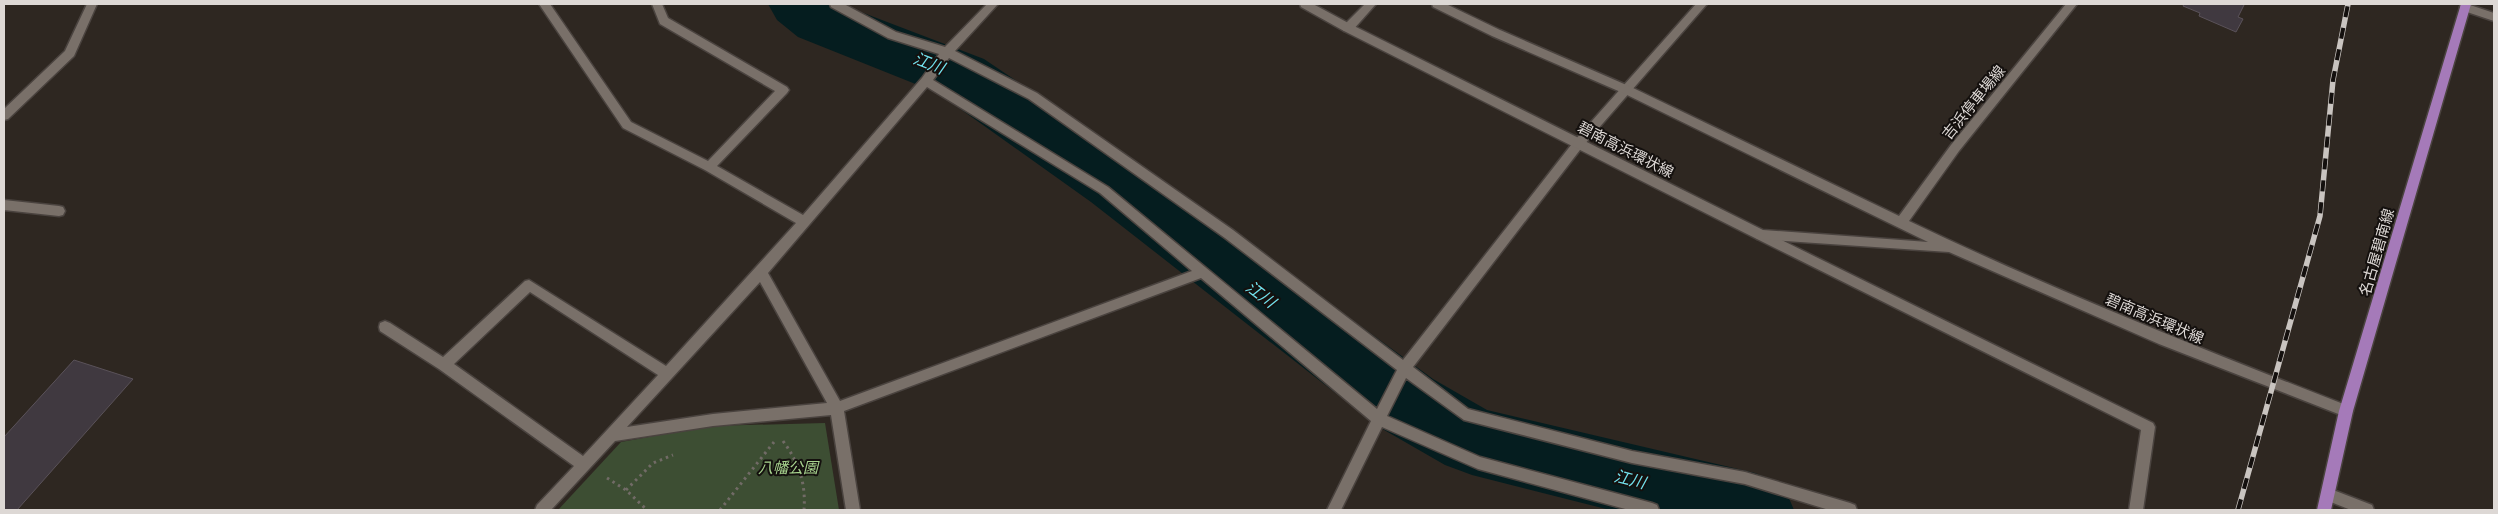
<svg xmlns="http://www.w3.org/2000/svg" width="2498" height="514" font-family="'Noto Serif','Noto Sans JP',serif">
<style>
.green{fill:#3d4e33}
.lines{fill:none;stroke-linecap:round;stroke-linejoin:round}
.river{fill:#051d1f;fill-rule:evenodd}
.building{fill:#403940;stroke:#5a5259}
.lane-casing{stroke:#4a433f;stroke-width:3}
.street-casing{stroke:#4a433f;stroke-width:3}
.secondary-casing{stroke:#4a433f;stroke-width:3}
.primary-casing{stroke:#4a433f;stroke-width:3}
.path{stroke:#716b66;stroke-width:3;stroke-dasharray:2.5 4;stroke-linecap:butt}
.lane{fill:#797069;fill-rule:evenodd}
.street{fill:#797069;fill-rule:evenodd}
.secondary{fill:#797069;fill-rule:evenodd}
.primary{fill:#a57ab9;fill-rule:evenodd}
.rail-casing{stroke:#c9c4c0;stroke-width:5.5}
.rail{stroke:#14100e;stroke-width:4;stroke-dasharray:11;stroke-linecap:butt}
.labels{text-anchor:middle;dominant-baseline:central;stroke-width:4;stroke-linejoin:round;paint-order:stroke}
.street-label{font-size:15px;fill:#ddd8d5;stroke:#14100e}
.park-label{font-size:15px;font-style:italic;fill:#a8d48f;stroke:#14100e}
.water-label{font-size:16px;font-style:italic;fill:#72e3ef;stroke:#14100e}
</style>
<rect width="100%" height="100%" fill="#2e2721"/>
<path class="green" d="M 825,423 L 839,510 L 558,510 L 621,442 L 709,426 Z"/>
<g class="lines">
<path class="river" d="M 768,4 L 840,4 L 984,59 L 1139,164 L 1433,379 L 1487,410 L 1755,473 L 1783,484 L 1794,510 L 1610,510 L 1472,475 L 1445,465 L 1379,427 L 1091,202 L 938,93 L 798,37 L 777,20 Z"/>
</g>
<g class="building">
<path d="M 2184,4 L 2242,4 L 2244,5 L 2238,17 L 2243,19 L 2236,32 L 2199,16 L 2200,13 L 2183,6 Z"/>
<path d="M 74,360 L 133,379 L 17,510 L 4,510 L 4,437 Z"/>
</g>
<g class="lines">
<g class="lane-casing">
<path id="lane" d="M 4,200 L 59,206 L 63,207 L 65,211 L 63,215 L 59,216 L 4,210 Z"/>
</g>
<g class="street-casing">
<g id="street">
<path d="M 87,4 L 97,4 L 74,56 L 8,119 L 4,120 L 4,109 L 65,51 Z"/>
<path d="M 539,4 L 550,4 L 631,122 L 708,161 L 775,91 L 660,24 L 652,4 L 662,4 L 668,18 L 787,87 L 789,90 L 787,93 L 717,166 L 803,215 L 922,78 L 939,54 L 888,38 L 831,7 L 830,4 L 844,4 L 896,32 L 945,47 L 987,4 L 998,4 L 955,51 L 1037,93 L 1233,230 L 1403,360 L 1575,140 L 1696,4 L 1707,4 L 1583,146 L 1413,367 L 1468,409 L 1632,451 L 1745,472 L 1850,503 L 1855,505 L 1857,510 L 1829,510 L 1745,484 L 1632,463 L 1464,420 L 1406,378 L 1387,416 L 1480,457 L 1652,503 L 1657,505 L 1659,510 L 1629,510 L 1478,469 L 1382,427 L 1341,510 L 1327,510 L 1371,421 L 1201,278 L 844,411 L 860,510 L 846,510 L 831,415 L 713,426 L 615,441 L 551,510 L 535,510 L 537,505 L 574,466 L 439,369 L 380,331 L 379,327 L 380,323 L 385,321 L 390,323 L 443,357 L 525,281 L 529,280 L 666,366 L 796,223 L 705,170 L 623,128 ZM 949,58 L 1029,99 L 1225,238 L 1397,370 L 1377,409 L 1108,187 L 933,80 ZM 927,87 L 1100,193 L 1192,271 L 840,401 L 768,273 ZM 760,282 L 827,403 L 713,414 L 627,427 ZM 530,292 L 658,375 L 583,456 L 454,364 Z"/>
<path d="M 1365,4 L 1376,4 L 1352,31 L 1344,31 L 1342,28 L 1344,25 Z"/>
<path d="M 1761,230 L 2153,423 L 2155,427 L 2143,510 L 2129,510 L 2141,430 L 1757,239 L 1755,235 L 1757,231 Z"/>
<path d="M 2328,488 L 2372,505 L 2374,510 L 2351,510 L 2323,499 L 2321,494 L 2323,489 Z"/>
</g>
</g>
<g class="secondary-casing">
<g id="secondary">
<path d="M 1300,4 L 1313,4 L 1352,25 L 1763,230 L 1928,242 L 1623,93 L 1492,36 L 1433,7 L 1432,4 L 1446,4 L 1500,30 L 1631,87 L 1899,216 L 1951,145 L 2066,4 L 2077,4 L 1959,151 L 1909,221 C 2053,290 2202,349 2351,407 L 2353,411 L 2351,415 L 2346,417 L 2159,344 L 1949,252 L 1757,239 L 1344,31 L 1301,7 Z"/>
<path d="M 2461,4 L 2467,4 L 2494,13 L 2494,21 L 2461,10 L 2460,7 Z"/>
</g>
</g>
<g class="primary-casing">
<path id="primary" d="M 2461,4 L 2471,4 L 2353,411 L 2331,510 L 2317,510 L 2339,411 Z"/>
</g>
<g class="path">
<path d="M 783,441 C 799,463 806,483 804,510"/>
<path d="M 607,478 L 626,490 L 647,510"/>
<path d="M 626,490 L 653,463 L 673,455"/>
<path d="M 720,510 L 774,442"/>
</g>
<use href="#lane" class="lane"/>
<use href="#street" class="street"/>
<use href="#secondary" class="secondary"/>
<use href="#primary" class="primary"/>
<g class="rail-casing">
<path id="rail" d="M 2238,510 L 2320,216 L 2333,80 L 2348,4"/>
</g>
<use href="#rail" class="rail"/>
</g>
<g class="labels">
<g class="street-label">
<text transform="translate(1973 102) rotate(-51)">吉浜停車場線</text>
<text transform="translate(1626 149) rotate(27)">碧南高浜環状線</text>
<text transform="translate(2376 252) rotate(-74)">名古屋碧南線</text>
<text transform="translate(2155 318) rotate(23)">碧南高浜環状線</text>
</g>
<g class="park-label">
<text x="788" y="467">八幡公園</text>
</g>
<g class="water-label">
<text transform="translate(929 63) rotate(21)">江川</text>
<text transform="translate(1261 294) rotate(37)">江川</text>
<text transform="translate(1630 479) rotate(14)">江川</text>
</g>
</g>
<rect width="2498" height="514" fill="none" stroke="#ddd8d5" stroke-width="10"/>
</svg>
